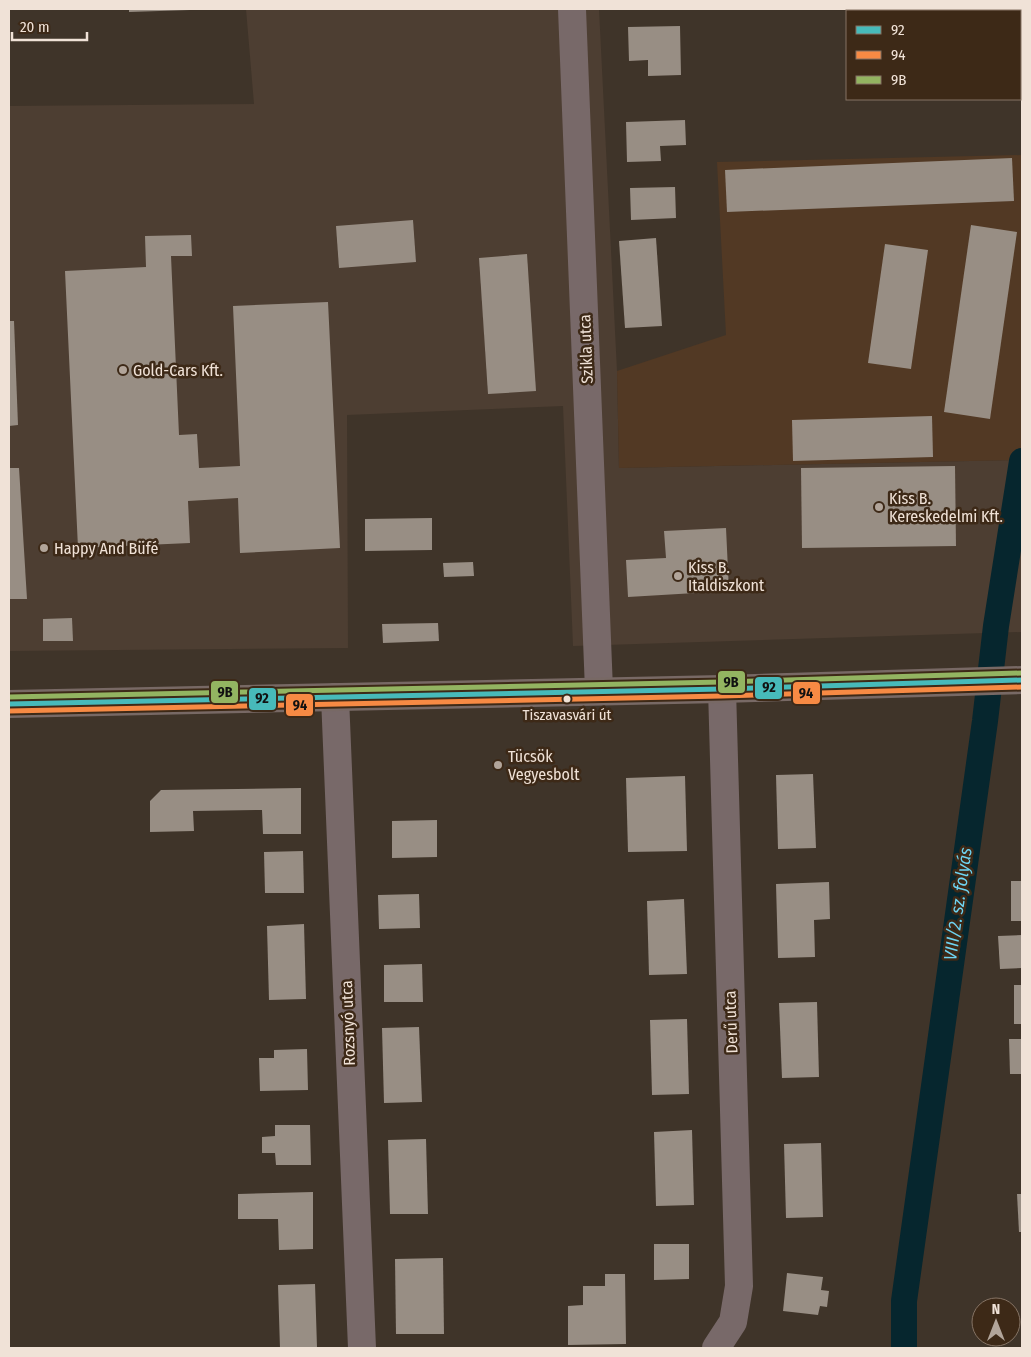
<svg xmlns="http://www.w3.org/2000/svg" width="1031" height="1357" font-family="'Fira Sans Condensed',sans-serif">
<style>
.commercial{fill:#4d3e32}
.built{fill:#523924}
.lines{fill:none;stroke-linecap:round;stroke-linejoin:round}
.canal{stroke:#06262e;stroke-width:26}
.building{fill:#988e84}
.minor{stroke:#786969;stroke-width:28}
.primary{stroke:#786965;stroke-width:28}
.bus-1-casing{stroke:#3d2917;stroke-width:9}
.bus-2-casing{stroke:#3d2917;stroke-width:9}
.bus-3-casing{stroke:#3d2917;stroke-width:9}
.bus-1{stroke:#47baba;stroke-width:5}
.bus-2{stroke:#f78a44;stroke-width:5}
.bus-3{stroke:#93b461;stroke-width:5}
.poi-dot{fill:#b2a59a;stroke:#3d2917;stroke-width:2}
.bus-dot{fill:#f0e2d7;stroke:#3d2917;stroke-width:2}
.labels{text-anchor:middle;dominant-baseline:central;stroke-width:5;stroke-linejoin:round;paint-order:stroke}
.bus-label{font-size:15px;fill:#f0e2d7;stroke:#3d2917}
.street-label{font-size:16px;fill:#f0e2d7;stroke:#3d2917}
.poi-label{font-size:16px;fill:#f0e2d7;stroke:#3d2917;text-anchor:start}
.water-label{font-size:18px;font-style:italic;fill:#6ed4f2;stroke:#3d2917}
.line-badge{stroke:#3d2917;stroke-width:2}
.pale-badge-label{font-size:14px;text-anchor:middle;font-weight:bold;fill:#111}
</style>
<rect width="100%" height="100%" fill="#3f3429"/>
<path class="commercial" d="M 246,9 L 599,9 L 617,371 L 619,468 L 1022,460 L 1022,632 L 573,646 L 563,406 L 347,415 L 348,648 L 9,651 L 9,106 L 254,104 Z"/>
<path class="built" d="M 1022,155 L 1022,460 L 619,468 L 617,371 L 726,335 L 717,162 Z"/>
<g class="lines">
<path class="canal" d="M 904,1348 L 904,1301 L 985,721 L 996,626 L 1022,461"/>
</g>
<g class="building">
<path d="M 129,9 L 190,9 L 190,10 L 129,12 Z"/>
<path d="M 680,26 L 681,75 L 648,76 L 648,60 L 629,61 L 628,27 Z"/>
<path d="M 685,120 L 686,145 L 660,146 L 661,161 L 627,162 L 626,122 Z"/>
<path d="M 1012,158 L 1014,201 L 727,212 L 725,170 Z"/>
<path d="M 675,187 L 676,218 L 631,220 L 630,188 Z"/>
<path d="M 413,220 L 416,262 L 339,268 L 336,226 Z"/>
<path d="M 971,225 L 1017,232 L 990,419 L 944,412 Z"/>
<path d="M 191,235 L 192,256 L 171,256 L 179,435 L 197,434 L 199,468 L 240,466 L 233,306 L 328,302 L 340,548 L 240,553 L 238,498 L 188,501 L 190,543 L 78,548 L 65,271 L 146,267 L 145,236 Z"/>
<path d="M 656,238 L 662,326 L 625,328 L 619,241 Z"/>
<path d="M 885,244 L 928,250 L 911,369 L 868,363 Z"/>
<path d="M 527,254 L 536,391 L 488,394 L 479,258 Z"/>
<path d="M 9,321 L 14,321 L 18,425 L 9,426 Z"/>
<path d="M 932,416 L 933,457 L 793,461 L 792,420 Z"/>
<path d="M 955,466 L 956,546 L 802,548 L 801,468 Z"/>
<path d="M 9,468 L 19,468 L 27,599 L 9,599 Z"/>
<path d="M 432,518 L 432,550 L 365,551 L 365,519 Z"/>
<path d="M 726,528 L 729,591 L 628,597 L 626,560 L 666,558 L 664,531 Z"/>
<path d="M 473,562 L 474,576 L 444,577 L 443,563 Z"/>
<path d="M 72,618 L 73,641 L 43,641 L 43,619 Z"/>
<path d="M 438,623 L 439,641 L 383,643 L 382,624 Z"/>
<path d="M 813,774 L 816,848 L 778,849 L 776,775 Z"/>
<path d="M 685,776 L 687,851 L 628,852 L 626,778 Z"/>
<path d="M 301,788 L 301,834 L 263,834 L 262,810 L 193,811 L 194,831 L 150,832 L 150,801 L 161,790 Z"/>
<path d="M 437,820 L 437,857 L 392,858 L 392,821 Z"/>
<path d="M 303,851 L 304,893 L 265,893 L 264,852 Z"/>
<rect x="1011" y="881" width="11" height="40"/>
<path d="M 829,882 L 830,919 L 814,920 L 815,957 L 778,958 L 776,884 Z"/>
<path d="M 419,894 L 420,928 L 379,929 L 378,895 Z"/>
<path d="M 684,899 L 687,974 L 649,975 L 647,901 Z"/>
<path d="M 304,924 L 306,999 L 269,1000 L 267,926 Z"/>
<path d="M 1022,935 L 1022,968 L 1000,969 L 998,936 Z"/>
<path d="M 422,964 L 423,1002 L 384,1002 L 384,965 Z"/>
<rect x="1014" y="985" width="8" height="39"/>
<path d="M 817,1002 L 819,1077 L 782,1078 L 779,1003 Z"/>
<path d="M 687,1019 L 689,1094 L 652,1095 L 650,1020 Z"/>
<path d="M 419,1027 L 422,1102 L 384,1103 L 382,1028 Z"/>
<path d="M 1009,1039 L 1022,1039 L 1022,1074 L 1010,1074 Z"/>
<path d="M 307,1049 L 308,1090 L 260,1091 L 259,1058 L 274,1058 L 274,1050 Z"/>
<path d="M 275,1125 L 310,1125 L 311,1165 L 276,1165 L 275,1153 L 262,1153 L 262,1137 L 275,1136 Z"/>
<path d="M 692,1130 L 694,1205 L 656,1206 L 654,1132 Z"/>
<path d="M 426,1139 L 428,1214 L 390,1214 L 388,1140 Z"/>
<path d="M 821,1143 L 823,1217 L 786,1218 L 784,1144 Z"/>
<path d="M 313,1192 L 313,1249 L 279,1250 L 278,1219 L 238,1219 L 238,1194 Z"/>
<path d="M 1017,1194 L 1022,1194 L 1022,1232 L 1019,1232 Z"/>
<path d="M 654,1244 L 689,1244 L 689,1279 L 654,1280 Z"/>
<path d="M 443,1258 L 444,1334 L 396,1334 L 395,1259 Z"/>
<path d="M 787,1273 L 823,1277 L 821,1290 L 829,1291 L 827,1307 L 820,1306 L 818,1315 L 783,1311 Z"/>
<path d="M 605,1274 L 625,1274 L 626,1344 L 568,1345 L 568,1306 L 583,1305 L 583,1286 L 605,1286 Z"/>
<path d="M 315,1284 L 317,1348 L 280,1348 L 278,1285 Z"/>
</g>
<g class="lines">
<g class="minor">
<path d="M 572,9 L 599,690"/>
<path d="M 335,697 L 362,1348"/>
<path d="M 716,1348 L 733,1322 L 739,1286 L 722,689"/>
</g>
<path class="primary" d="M 9,704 L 722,689 L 1022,680"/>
<g class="bus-1-casing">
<path id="bus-1" d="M 9,704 L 722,689 L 1022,680"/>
</g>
<g class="bus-2-casing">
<path id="bus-2" d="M 9,711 L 722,696 L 1022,687"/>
</g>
<g class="bus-3-casing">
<path id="bus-3" d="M 9,697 L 722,682 L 1022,673"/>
</g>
<use href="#bus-1" class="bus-1"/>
<use href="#bus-2" class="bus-2"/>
<use href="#bus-3" class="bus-3"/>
</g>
<g class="poi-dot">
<circle cx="123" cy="370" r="5"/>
<circle cx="879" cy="507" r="5"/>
<circle cx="44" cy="548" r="5"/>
<circle cx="678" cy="576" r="5"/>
<circle cx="498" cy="765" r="5"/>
</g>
<circle class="bus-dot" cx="567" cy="699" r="4.5"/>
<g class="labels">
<g class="bus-label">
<text x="567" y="715">Tiszavasvári út</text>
</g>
<g class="street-label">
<text transform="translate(586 349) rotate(-92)">Szikla utca</text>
<text transform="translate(731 1022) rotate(-92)">Derű utca</text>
<text transform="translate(348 1023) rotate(-92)">Rozsnyó utca</text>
</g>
<g class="poi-label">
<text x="133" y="370">Gold-Cars Kft.</text>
<text x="889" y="498">Kiss B.<tspan x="889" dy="18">Kereskedelmi Kft.</tspan></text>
<text x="54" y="548">Happy And Büfé</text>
<text x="688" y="567">Kiss B.<tspan x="688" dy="18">Italdiszkont</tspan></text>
<text x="508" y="756">Tücsök<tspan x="508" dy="18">Vegyesbolt</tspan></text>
</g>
<g class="water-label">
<text transform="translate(958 904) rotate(-82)">VIII/2. sz. folyás</text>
</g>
</g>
<g class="line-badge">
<rect x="717" y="670" width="29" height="24" rx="5" fill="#93b461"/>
<rect x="754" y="676" width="29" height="24" rx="5" fill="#47baba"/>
<rect x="210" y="680" width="29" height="24" rx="5" fill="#93b461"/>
<rect x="792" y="681" width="29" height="24" rx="5" fill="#f78a44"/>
<rect x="248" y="687" width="29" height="24" rx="5" fill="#47baba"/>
<rect x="285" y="693" width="29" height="24" rx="5" fill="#f78a44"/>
</g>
<g class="pale-badge-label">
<text x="731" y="687">9B</text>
<text x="769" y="692">92</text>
<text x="225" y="697">9B</text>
<text x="806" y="698">94</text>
<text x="262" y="703">92</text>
<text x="300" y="710">94</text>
</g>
<rect width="1031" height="1357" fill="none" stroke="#f0e2d7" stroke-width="20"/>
<rect x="846" y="10" width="175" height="90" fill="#3d2917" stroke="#857364"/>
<rect x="856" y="26" width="25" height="8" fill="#47baba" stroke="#857364"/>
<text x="891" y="35" font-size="15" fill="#f0e2d7">92</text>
<rect x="856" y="51" width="25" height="8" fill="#f78a44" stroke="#857364"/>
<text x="891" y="60" font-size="15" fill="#f0e2d7">94</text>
<rect x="856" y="76" width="25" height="8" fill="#93b461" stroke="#857364"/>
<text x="891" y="85" font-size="15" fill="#f0e2d7">9B</text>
<g transform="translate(996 1322)"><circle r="24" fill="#3d2917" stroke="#857364"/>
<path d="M0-4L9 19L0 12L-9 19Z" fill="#b2a59a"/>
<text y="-8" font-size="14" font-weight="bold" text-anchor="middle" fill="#f0e2d7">N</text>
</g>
<path d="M12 32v8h75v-8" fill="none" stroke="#f0e2d7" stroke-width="2.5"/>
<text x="20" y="32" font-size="15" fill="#f0e2d7" stroke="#3d2917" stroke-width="4" paint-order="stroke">20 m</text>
</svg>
